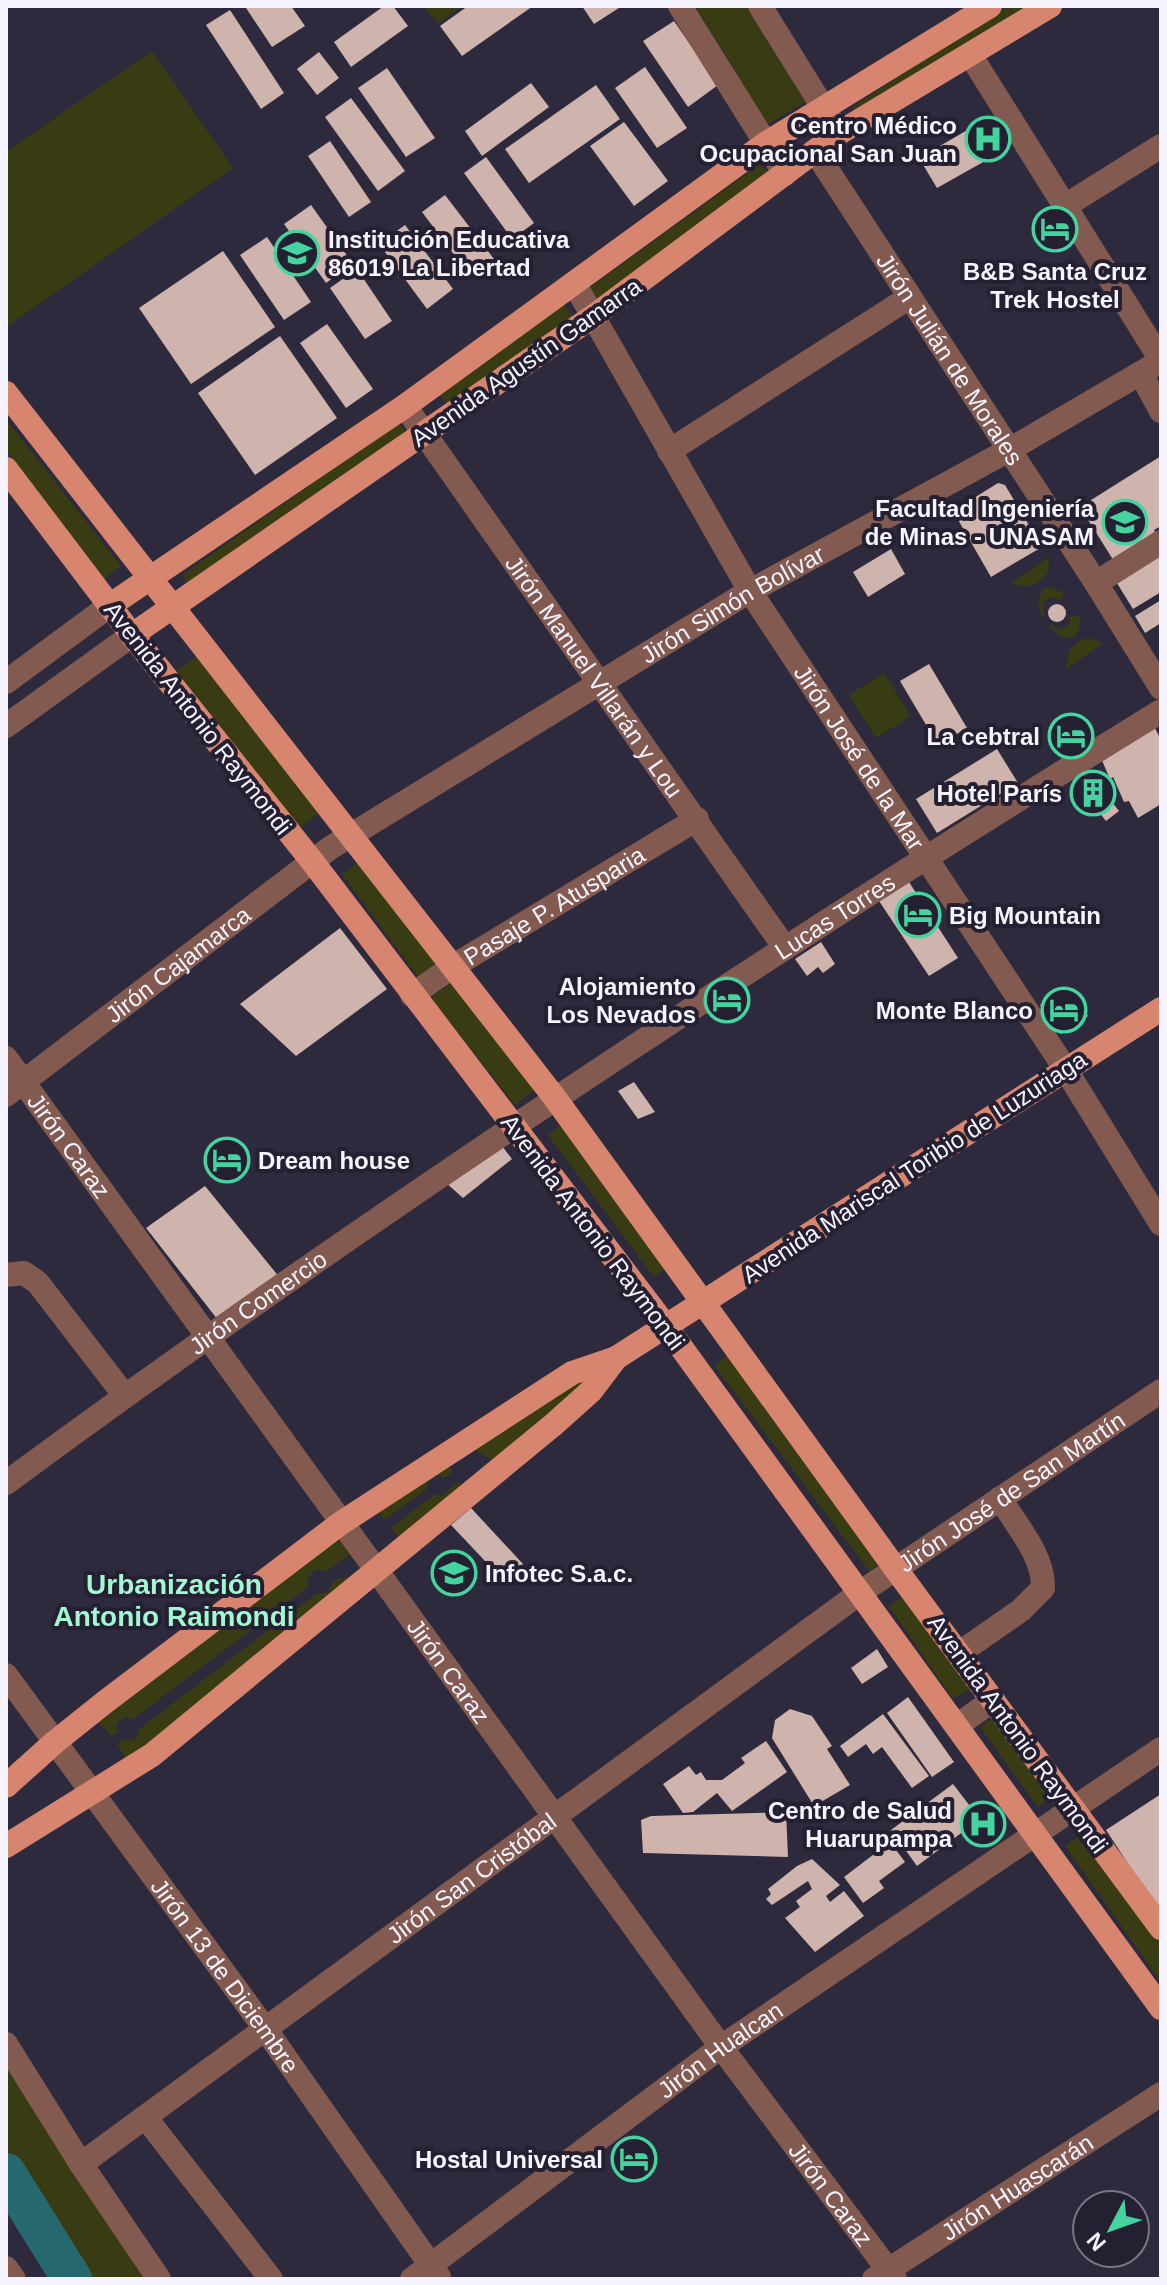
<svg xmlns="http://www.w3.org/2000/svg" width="1167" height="2285" font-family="Arial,sans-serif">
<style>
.green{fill:#393c12}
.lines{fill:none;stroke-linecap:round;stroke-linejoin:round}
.river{stroke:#26686f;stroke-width:40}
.building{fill:#cfb4ad}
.minor{stroke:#835a4f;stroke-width:24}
.major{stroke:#d7856e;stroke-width:24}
.labels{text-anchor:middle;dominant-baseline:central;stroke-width:8;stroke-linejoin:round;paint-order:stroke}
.poi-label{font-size:24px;font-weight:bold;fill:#f5f4fe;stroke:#242032;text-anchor:end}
.street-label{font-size:24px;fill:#f5f4fe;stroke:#242032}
.quarter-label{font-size:28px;font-weight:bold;fill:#a1f8d1;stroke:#242032}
</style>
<rect width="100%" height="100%" fill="#2d2a3d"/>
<g class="green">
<path d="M 424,6 L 463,6 L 438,24 Z"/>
<path d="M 695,6 L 746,6 L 805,102 L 768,124 Z"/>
<path d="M 1009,6 L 1040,6 L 858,119 L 852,107 Z"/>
<path d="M 152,51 L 233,168 L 6,327 L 6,152 Z"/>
<path d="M 760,164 L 773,177 L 601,302 L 589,288 Z"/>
<path d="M 563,304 L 576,319 L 449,409 L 440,393 Z"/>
<path d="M 6,419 L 121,566 L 104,579 L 6,450 Z"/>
<path d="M 399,423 L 409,436 L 192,591 L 182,575 Z"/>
<path d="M 1049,557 L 1048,572 C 1038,586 1026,590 1011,583 Z"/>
<path d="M 1048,587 L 1065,593 L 1060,600 L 1053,597 L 1045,601 L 1043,609 L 1045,615 L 1042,617 L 1038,601 L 1043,589 Z"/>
<path d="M 1070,616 L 1080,616 C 1081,624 1080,631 1074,637 L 1063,637 L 1048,627 L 1051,624 L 1059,630 L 1070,624 Z"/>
<path d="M 1089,638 L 1103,643 L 1066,669 L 1069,650 L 1080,640 Z"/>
<path d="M 200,653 L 323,811 L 298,828 L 177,671 Z"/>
<path d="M 884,673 L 911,716 L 876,738 L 849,695 Z"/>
<path d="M 364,858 L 441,965 L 419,978 L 342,874 Z"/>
<path d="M 457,978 L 540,1085 L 515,1105 L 431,998 Z"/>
<path d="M 567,1121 L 672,1264 L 654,1277 L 548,1135 Z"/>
<path d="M 733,1352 L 881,1563 L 869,1571 L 714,1365 Z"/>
<path d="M 613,1360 L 502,1466 L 465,1444 Z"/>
<path d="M 443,1459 L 453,1472 L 444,1478 L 438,1475 L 428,1482 L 426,1490 L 384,1520 L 372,1504 Z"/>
<path d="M 458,1482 L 470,1491 L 405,1545 L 391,1528 L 435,1494 L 441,1496 Z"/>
<path d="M 333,1530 L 352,1553 L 326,1572 L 320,1569 L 312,1572 L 307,1581 L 309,1586 L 132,1720 L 127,1717 L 120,1720 L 116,1726 L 118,1732 L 112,1736 L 95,1719 Z"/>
<path d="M 339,1578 L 366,1578 L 130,1767 L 117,1744 L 124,1739 L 135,1740 L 139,1729 L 316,1594 L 328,1593 L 332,1583 Z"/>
<path d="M 906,1595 L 973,1688 L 953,1699 L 889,1606 Z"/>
<path d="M 997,1715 L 1055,1794 L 1038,1807 L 980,1727 Z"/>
<path d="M 1086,1831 L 1161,1936 L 1161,1982 L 1065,1846 Z"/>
<path d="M 6,2056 L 149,2279 L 86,2279 L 6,2155 Z"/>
</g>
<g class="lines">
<path class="river" d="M 6,2173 L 72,2279"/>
</g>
<g class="building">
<path d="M 249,6 L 291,6 L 305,26 L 272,47 L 246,8 Z"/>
<path d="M 384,6 L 393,6 L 408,26 L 351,67 L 334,42 Z"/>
<path d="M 468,6 L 533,6 L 462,56 L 440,26 Z"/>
<path d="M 582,6 L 622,6 L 594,24 Z"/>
<path d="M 230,10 L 284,93 L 261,109 L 206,25 Z"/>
<path d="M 674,21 L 718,85 L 688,107 L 643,41 Z"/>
<path d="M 319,52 L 339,78 L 317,95 L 297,69 Z"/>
<path d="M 645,67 L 687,128 L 657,148 L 615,88 Z"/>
<path d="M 387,68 L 435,138 L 406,157 L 358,88 Z"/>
<path d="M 531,83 L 549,107 L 482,156 L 465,131 Z"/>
<path d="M 596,85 L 620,119 L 529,183 L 505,149 Z"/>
<path d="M 351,98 L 405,171 L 378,191 L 325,117 Z"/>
<path d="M 983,121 L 1001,152 L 937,188 L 919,158 Z"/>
<path d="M 624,122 L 668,181 L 634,206 L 590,146 Z"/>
<path d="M 330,141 L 371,202 L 349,217 L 308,156 Z"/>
<path d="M 486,157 L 534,223 L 512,239 L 464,173 Z"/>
<path d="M 445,195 L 494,259 L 471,277 L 422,212 Z"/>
<path d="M 311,205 L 353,264 L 326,283 L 284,224 Z"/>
<path d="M 405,225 L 453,289 L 427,309 L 379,244 Z"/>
<path d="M 267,237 L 311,302 L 284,320 L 240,255 Z"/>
<path d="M 223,251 L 275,327 L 191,384 L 139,308 Z"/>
<path d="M 357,269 L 392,321 L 365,339 L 330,288 Z"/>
<path d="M 327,324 L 373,389 L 346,408 L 300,343 Z"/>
<path d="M 280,336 L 337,418 L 255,475 L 198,393 Z"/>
<path d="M 1161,456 L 1161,526 L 1154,530 L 1159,539 L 1117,566 L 1080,507 Z"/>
<path d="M 998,483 L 1005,485 L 1042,547 L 991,577 L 953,511 Z"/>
<path d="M 891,549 L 905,574 L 868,597 L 853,572 Z"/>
<path d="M 1158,553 L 1161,559 L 1161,592 L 1133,609 L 1115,580 Z"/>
<path d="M 1161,600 L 1161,623 L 1145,633 L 1135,616 Z"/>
<circle cx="1057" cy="613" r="9"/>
<path d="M 929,664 L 967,728 L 938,745 L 900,681 Z"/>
<path d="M 1154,726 L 1161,740 L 1161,804 L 1138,818 L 1129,801 L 1124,802 L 1113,777 L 1110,779 L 1100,756 Z"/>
<path d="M 997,749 L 1018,783 L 937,833 L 916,799 Z"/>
<path d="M 1092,775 L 1110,804 L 1112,802 L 1119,811 L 1106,821 L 1098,811 L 1095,813 L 1077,785 Z"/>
<path d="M 909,882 L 958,958 L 929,976 L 879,901 Z"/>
<path d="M 340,928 L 387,989 L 296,1056 L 240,1004 Z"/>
<path d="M 821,942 L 835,964 L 823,973 L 818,967 L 807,976 L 795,959 Z"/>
<path d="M 1067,988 L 1088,1016 L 1061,1034 L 1040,1005 Z"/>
<path d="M 634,1082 L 655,1112 L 638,1119 L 618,1091 Z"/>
<path d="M 499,1142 L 512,1159 L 463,1198 L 445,1182 Z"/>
<path d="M 205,1186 L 280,1278 L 218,1320 L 146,1228 Z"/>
<path d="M 471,1508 L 523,1564 L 503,1580 L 451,1525 Z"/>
<path d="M 877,1649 L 888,1667 L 862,1684 L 851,1668 Z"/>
<path d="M 908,1697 L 954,1762 L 932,1777 L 887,1713 Z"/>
<path d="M 790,1709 L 812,1716 L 832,1746 L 827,1749 L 850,1785 L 814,1806 L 772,1738 L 775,1720 Z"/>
<path d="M 883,1714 L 929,1776 L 912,1788 L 882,1747 L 873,1754 L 866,1744 L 848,1757 L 840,1746 Z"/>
<path d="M 766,1741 L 787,1772 L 732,1811 L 717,1793 L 693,1812 L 683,1813 L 663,1784 L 689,1766 L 696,1775 L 701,1772 L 706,1780 L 722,1780 L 745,1763 L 741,1758 Z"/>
<path d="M 953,1784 L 980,1819 L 917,1866 L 891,1830 Z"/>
<path d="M 1161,1794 L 1161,1914 L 1106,1830 Z"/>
<path d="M 786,1812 L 788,1857 L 643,1853 L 641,1820 L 651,1816 Z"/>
<path d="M 890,1842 L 905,1862 L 879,1881 L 884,1888 L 863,1903 L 844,1877 Z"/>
<path d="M 812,1859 L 840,1885 L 826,1896 L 830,1902 L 844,1891 L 864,1916 L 815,1952 L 785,1918 L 800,1907 L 796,1901 L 812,1889 L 808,1881 L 772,1905 L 766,1899 L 771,1894 L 768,1889 L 797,1866 Z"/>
</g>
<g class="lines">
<g class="minor">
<path d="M 680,6 L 785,174"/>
<path d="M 760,6 L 839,133"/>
<path d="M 971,56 L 1161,360"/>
<path id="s1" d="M 815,151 L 1096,583 L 1161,688"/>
<path d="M 1065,206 L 1161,146"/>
<path id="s2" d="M 574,283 L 750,591 L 1066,1070 L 1161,1224"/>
<path d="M 1141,374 L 1161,411"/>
<path id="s3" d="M 405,406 L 785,948"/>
<path d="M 669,451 L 910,297"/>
<path d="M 1096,583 L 1161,542"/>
<path d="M 6,682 L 109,606"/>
<path d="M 6,726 L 132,635"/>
<path id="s4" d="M 412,995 L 452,967 L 697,819"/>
<path id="s5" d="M 6,1058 L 721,2047 L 895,2279"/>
<path id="s6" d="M 6,1095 L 330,848 L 750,591 L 1009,450 L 1161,361"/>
<path d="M 6,1275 L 24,1273 L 38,1283 L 125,1396"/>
<path id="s7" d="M 6,1483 C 379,1208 767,954 1161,711"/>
<path d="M 958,1654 L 1021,1610 L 1043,1588 C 1044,1556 1016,1525 1000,1498"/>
<path id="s8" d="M 6,1675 L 266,2030 L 439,2277"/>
<path d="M 958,1725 L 993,1700"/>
<path d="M 6,2044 L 81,2164 L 159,2279"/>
<path d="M 146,2118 L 271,2279"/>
<path id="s9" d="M 81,2164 L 861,1592 L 1161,1391"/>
<path d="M 6,2268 L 14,2279"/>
<path id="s10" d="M 412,2279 L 721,2047 L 1161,1749"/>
<path id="s11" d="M 874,2279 L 1161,2094"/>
</g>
<g class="major">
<path d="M 6,393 L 555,1098 L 895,1568 L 1161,1928"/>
<path d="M 6,469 L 132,635 L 312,861 L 665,1325 L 1161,2008"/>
<path d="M 109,606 L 405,406 L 765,144 L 990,6"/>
<path d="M 132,635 L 595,315 L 839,133 L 1050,6"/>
<path d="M 6,1786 L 55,1742 L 105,1702 L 341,1523 L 572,1373 L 616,1358 L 1161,1009"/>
<path d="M 6,1846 L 152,1755 L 553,1425 L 591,1391 L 616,1358"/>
</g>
</g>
<defs>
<g id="hospital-ring" transform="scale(2.3)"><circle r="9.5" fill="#242032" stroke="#44d49f" stroke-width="1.5"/><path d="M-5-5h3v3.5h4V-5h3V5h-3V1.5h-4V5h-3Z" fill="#44d49f"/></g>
<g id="hotel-ring" transform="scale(2.3)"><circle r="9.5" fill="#242032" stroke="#44d49f" stroke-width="1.5"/><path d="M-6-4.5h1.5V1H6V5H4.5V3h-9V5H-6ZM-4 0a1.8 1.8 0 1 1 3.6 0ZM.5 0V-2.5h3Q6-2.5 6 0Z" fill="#44d49f"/></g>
<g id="school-ring" transform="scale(2.3)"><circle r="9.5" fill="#242032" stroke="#44d49f" stroke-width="1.5"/><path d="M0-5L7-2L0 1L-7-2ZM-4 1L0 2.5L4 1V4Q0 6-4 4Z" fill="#44d49f"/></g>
<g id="university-ring" transform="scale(2.3)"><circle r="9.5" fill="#242032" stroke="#44d49f" stroke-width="1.5"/><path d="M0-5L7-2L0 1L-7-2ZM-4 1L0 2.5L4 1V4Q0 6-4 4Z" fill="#44d49f"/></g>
<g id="building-ring" transform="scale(2.3)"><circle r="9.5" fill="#242032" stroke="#44d49f" stroke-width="1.5"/><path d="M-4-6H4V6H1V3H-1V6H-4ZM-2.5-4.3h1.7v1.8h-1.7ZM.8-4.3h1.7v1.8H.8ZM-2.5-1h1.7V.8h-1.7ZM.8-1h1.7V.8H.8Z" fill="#44d49f"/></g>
</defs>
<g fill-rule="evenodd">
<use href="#hospital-ring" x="988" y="139"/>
<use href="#hotel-ring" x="1055" y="229"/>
<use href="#school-ring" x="297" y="253"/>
<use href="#university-ring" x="1125" y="522"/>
<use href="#hotel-ring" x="1071" y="736"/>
<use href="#building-ring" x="1093" y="793"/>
<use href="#hotel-ring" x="918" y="915"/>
<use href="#hotel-ring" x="727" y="1000"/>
<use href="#hotel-ring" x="1064" y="1010"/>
<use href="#hotel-ring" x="227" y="1160"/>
<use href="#school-ring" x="454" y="1573"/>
<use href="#hospital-ring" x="983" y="1824"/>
<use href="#hotel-ring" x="634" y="2159"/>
</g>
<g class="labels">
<g class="poi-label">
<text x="957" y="125">Centro Médico<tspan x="957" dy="28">Ocupacional San Juan</tspan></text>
<text x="328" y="239" text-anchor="start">Institución Educativa<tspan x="328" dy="28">86019 La Libertad</tspan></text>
<text x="1055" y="271" text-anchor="middle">B&amp;B Santa Cruz<tspan x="1055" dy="28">Trek Hostel</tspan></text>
<text x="1094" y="508">Facultad Ingeniería<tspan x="1094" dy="28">de Minas - UNASAM</tspan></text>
<text x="1040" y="736">La cebtral</text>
<text x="1062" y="793">Hotel París</text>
<text x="949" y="915" text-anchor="start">Big Mountain</text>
<text x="696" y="986">Alojamiento<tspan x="696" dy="28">Los Nevados</tspan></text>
<text x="1033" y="1010">Monte Blanco</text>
<text x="258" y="1160" text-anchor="start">Dream house</text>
<text x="485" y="1573" text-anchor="start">Infotec S.a.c.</text>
<text x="952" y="1810">Centro de Salud<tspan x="952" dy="28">Huarupampa</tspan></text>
<text x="603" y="2159">Hostal Universal</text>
</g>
<g class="street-label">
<text stroke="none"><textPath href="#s1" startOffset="248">Jirón Julián de Morales</textPath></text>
<text transform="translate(526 362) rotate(-35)">Avenida Agustín Gamarra</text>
<text stroke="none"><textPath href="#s6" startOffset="878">Jirón Simón Bolívar</textPath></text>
<text stroke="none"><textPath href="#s3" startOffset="330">Jirón Manuel Villarán y Lou</textPath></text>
<text transform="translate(198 718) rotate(52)">Avenida Antonio Raymondi</text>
<text stroke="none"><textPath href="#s2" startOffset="554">Jirón José de la Mar</textPath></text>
<text stroke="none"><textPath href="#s4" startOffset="168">Pasaje P. Atusparia</textPath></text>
<text stroke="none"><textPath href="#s7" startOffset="1004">Lucas Torres</textPath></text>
<text stroke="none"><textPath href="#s6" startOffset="216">Jirón Cajamarca</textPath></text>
<text stroke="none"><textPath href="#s5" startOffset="108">Jirón Caraz</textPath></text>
<text transform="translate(914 1167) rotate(-33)">Avenida Mariscal Toribio de Luzuriaga</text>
<text transform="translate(593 1232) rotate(53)">Avenida Antonio Raymondi</text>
<text stroke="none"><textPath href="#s7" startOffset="310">Jirón Comercio</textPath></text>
<text stroke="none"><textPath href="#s9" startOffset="1148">Jirón José de San Martín</textPath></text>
<text stroke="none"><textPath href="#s5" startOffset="756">Jirón Caraz</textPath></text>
<text transform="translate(1018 1734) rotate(54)">Avenida Antonio Raymondi</text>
<text stroke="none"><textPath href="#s9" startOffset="484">Jirón San Cristóbal</textPath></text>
<text stroke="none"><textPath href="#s8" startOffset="372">Jirón 13 de Diciembre</textPath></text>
<text stroke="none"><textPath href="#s10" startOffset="384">Jirón Hualcan</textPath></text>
<text stroke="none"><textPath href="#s11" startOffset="170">Jirón Huascarán</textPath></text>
<text stroke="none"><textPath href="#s5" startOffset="1404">Jirón Caraz</textPath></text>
</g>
<g class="quarter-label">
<text x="174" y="1584">Urbanización<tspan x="174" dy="32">Antonio Raimondi</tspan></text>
</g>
</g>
<rect width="1167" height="2285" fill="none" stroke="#f5f4fe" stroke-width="16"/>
<g transform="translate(1111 2229) rotate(229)"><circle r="38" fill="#242032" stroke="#787584" stroke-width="2"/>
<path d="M0-6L14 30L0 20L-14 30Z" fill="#44d49f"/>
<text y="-12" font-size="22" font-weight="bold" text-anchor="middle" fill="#f5f4fe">N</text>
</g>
</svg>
